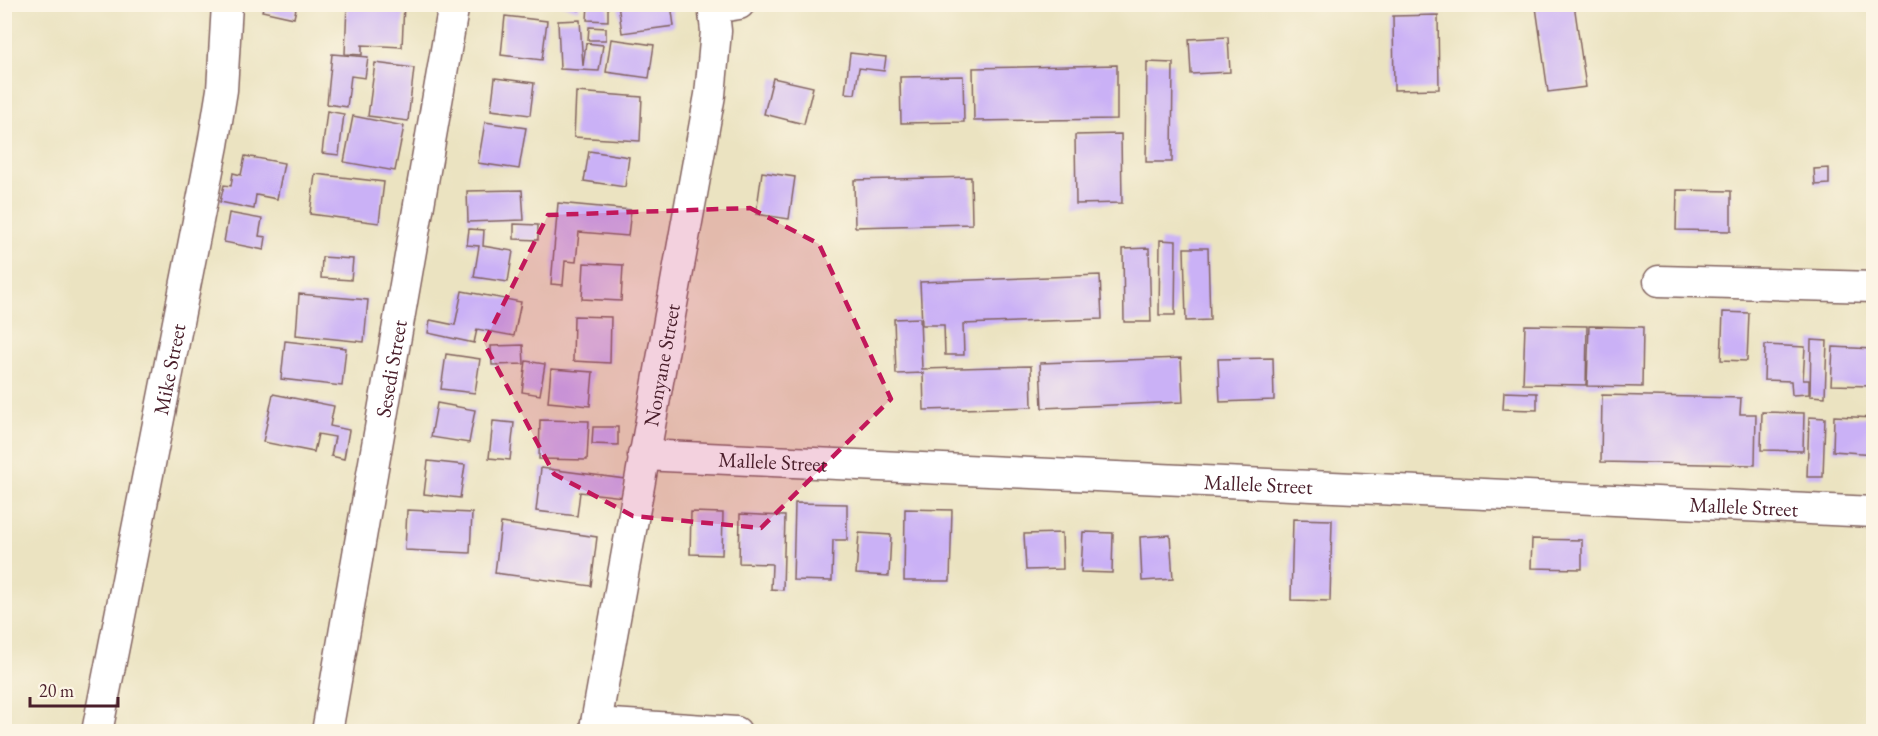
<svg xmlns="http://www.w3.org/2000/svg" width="1878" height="736" font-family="'EB Garamond',serif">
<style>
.building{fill:#cab1f6}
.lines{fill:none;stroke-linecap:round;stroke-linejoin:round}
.street-casing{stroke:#826460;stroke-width:33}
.street{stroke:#fff;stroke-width:30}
.marked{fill:#c2185b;fill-opacity:0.2;stroke:#c2185b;stroke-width:4.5;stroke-dasharray:12 8;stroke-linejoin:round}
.labels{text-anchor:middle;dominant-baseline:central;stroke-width:5;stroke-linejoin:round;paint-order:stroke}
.street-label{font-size:21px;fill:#4a1f2b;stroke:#fcf5e5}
</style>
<rect width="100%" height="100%" fill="#fcf5e5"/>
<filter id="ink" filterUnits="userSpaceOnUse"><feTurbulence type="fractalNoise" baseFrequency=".0167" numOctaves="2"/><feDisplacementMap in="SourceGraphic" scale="12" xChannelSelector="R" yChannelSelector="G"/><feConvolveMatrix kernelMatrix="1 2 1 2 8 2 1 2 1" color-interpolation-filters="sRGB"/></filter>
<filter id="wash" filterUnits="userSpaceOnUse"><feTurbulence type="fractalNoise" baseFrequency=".008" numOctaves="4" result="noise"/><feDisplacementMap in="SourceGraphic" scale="24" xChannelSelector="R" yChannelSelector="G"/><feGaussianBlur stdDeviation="1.35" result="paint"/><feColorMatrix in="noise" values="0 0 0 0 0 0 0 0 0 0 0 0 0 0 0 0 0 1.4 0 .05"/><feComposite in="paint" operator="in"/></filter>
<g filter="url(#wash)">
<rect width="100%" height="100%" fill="#ebe3c1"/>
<g id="blocks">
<g class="building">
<path d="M 264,4 L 297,4 L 294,18 L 262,11 Z"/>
<path d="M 347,4 L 404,4 L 402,47 L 362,45 L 362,55 L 345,54 Z"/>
<path d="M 558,4 L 580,4 L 579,10 Z"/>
<path d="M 588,4 L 608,4 L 608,21 L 587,20 Z"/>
<path d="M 618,4 L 671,4 L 674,26 L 622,33 Z"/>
<path d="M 1551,4 L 1574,4 L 1586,87 L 1548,92 L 1536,7 Z"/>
<path d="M 1438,15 L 1439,89 L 1394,90 L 1393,16 Z"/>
<path d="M 505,16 L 547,21 L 542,60 L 501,55 Z"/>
<path d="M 580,20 L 583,66 L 586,43 L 603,45 L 599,71 L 560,69 L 558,21 Z"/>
<path d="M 589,27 L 606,28 L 606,40 L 588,40 Z"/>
<path d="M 1228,37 L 1230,72 L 1191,74 L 1189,39 Z"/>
<path d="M 611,39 L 654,45 L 649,78 L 606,72 Z"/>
<path d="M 850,53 L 886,57 L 884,71 L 859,68 L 855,94 L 845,93 Z"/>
<path d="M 332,54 L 368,57 L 365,78 L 351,76 L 347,107 L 327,104 Z"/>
<path d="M 1147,62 L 1173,63 L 1172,162 L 1146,162 Z"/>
<path d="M 375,63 L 414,68 L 408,121 L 368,116 Z"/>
<path d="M 1117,65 L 1117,119 L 974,121 L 973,68 Z"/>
<path d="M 963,76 L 964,122 L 901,123 L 900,77 Z"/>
<path d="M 495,78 L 534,83 L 530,115 L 491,110 Z"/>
<path d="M 773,78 L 813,87 L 804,124 L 764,114 Z"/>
<path d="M 576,92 L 642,97 L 640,141 L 574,137 Z"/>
<path d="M 327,111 L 344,114 L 339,155 L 322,153 Z"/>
<path d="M 353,116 L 404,126 L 395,171 L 344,162 Z"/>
<path d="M 485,122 L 526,128 L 519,169 L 478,163 Z"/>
<path d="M 1121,134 L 1122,203 L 1076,204 L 1075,135 Z"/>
<path d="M 589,151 L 629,157 L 625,187 L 584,181 Z"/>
<path d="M 245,156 L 284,163 L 277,199 L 256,195 L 254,209 L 220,202 L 224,185 L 231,186 L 233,173 L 241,175 Z"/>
<path d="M 1829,168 L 1829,184 L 1815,185 L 1814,169 Z"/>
<path d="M 762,172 L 795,177 L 789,219 L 756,214 Z"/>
<path d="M 315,174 L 384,182 L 379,223 L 310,214 Z"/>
<path d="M 971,177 L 972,224 L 855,227 L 854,180 Z"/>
<path d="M 522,190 L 524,220 L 468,222 L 467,191 Z"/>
<path d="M 1677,190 L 1731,191 L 1731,231 L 1676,230 Z"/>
<path d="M 558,203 L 631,210 L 628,236 L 579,232 L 576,262 L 565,261 L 563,285 L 551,284 Z"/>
<path d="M 229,213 L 262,219 L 259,236 L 266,237 L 264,250 L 224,242 Z"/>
<path d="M 514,224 L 538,225 L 538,240 L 514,239 Z"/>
<path d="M 469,229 L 484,230 L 483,246 L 513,251 L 508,282 L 474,277 L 479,246 L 467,245 Z"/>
<path d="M 1160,240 L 1176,241 L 1175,315 L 1159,315 Z"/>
<path d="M 1149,248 L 1151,322 L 1124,322 L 1123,249 Z"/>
<path d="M 1184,248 L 1208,248 L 1210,320 L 1186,321 Z"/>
<path d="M 322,257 L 353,259 L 351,280 L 321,278 Z"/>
<path d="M 584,263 L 623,265 L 621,301 L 582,299 Z"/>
<path d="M 1100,275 L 1102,319 L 963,324 L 964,355 L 945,355 L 944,325 L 922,325 L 920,282 Z"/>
<path d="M 462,291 L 521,302 L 514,336 L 477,329 L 474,343 L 428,333 L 430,320 L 455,325 Z"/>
<path d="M 299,294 L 368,300 L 364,342 L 296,335 Z"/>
<path d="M 1723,312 L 1749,313 L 1747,361 L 1721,360 Z"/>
<path d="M 574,316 L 611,317 L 610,363 L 573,361 Z"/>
<path d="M 920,318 L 922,369 L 1031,366 L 1032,407 L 924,410 L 923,373 L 896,374 L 894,319 Z"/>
<path d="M 1525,325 L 1587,326 L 1586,385 L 1523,384 Z"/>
<path d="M 1589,326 L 1643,327 L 1642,387 L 1587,386 Z"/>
<path d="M 1811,340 L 1827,341 L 1825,397 L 1810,396 Z"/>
<path d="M 285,341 L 346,348 L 342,386 L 281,379 Z"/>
<path d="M 523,345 L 524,364 L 492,365 L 491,346 Z"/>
<path d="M 1765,345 L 1805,347 L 1803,380 L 1809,380 L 1809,394 L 1792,395 L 1791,381 L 1764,380 Z"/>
<path d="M 1833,347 L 1873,349 L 1872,386 L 1831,385 Z"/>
<path d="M 446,354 L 480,359 L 475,393 L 441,389 Z"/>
<path d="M 1181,358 L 1183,402 L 1042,408 L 1040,363 Z"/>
<path d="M 1273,358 L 1274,400 L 1220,402 L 1218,359 Z"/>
<path d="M 526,361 L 545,364 L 540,395 L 522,392 Z"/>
<path d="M 551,369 L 593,372 L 590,406 L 548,402 Z"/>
<path d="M 1504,392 L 1537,393 L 1537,410 L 1503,409 Z"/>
<path d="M 273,394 L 334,406 L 330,426 L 349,430 L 344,459 L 331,456 L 335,437 L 318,434 L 314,452 L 263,442 Z"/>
<path d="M 1602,395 L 1741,398 L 1740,414 L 1756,414 L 1755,465 L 1601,462 Z"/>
<path d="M 437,403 L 475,410 L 469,443 L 431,437 Z"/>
<path d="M 1762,412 L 1804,413 L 1803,451 L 1761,450 Z"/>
<path d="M 1834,416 L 1874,418 L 1874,454 L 1833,451 Z"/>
<path d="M 1809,417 L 1825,418 L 1823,477 L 1807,477 Z"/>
<path d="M 540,420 L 589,421 L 587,460 L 539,459 Z"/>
<path d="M 493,421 L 514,423 L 510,460 L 489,458 Z"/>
<path d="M 593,427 L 618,427 L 618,445 L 592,444 Z"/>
<path d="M 428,461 L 465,465 L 460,498 L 424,494 Z"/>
<path d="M 541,468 L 625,479 L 623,497 L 580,492 L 577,516 L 536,511 Z"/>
<path d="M 795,503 L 847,504 L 847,540 L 833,540 L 832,581 L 793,580 Z"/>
<path d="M 905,509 L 952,510 L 950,581 L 904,581 Z"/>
<path d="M 407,510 L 472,513 L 470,553 L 405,550 Z"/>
<path d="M 691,512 L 723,513 L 722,555 L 690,554 Z"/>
<path d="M 740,514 L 785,516 L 783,590 L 771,589 L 772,564 L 739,563 Z"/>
<path d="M 1293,519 L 1332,520 L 1330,601 L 1291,600 Z"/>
<path d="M 501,523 L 597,537 L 591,586 L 495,573 Z"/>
<path d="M 1083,532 L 1113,533 L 1112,573 L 1081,572 Z"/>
<path d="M 859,533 L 891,535 L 889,576 L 856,574 Z"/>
<path d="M 1062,533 L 1063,569 L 1026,570 L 1024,534 Z"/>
<path d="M 1170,535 L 1173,579 L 1142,581 L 1140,537 Z"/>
<path d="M 1532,539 L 1582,540 L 1582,569 L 1531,568 Z"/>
</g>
</g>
</g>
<g filter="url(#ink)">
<use href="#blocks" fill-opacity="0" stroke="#826460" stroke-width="1.5"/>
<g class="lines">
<g class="street-casing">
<g id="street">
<path d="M 714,8 L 739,4"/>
<path d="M 1659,281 L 1874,287"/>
<path id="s1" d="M 643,455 L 1874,512"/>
<path id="s2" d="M 596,723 L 710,95 L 716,31 L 713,4"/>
<path d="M 596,723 L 736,732"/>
<path id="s3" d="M 97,732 L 213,145 L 222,90 L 227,4"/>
<path id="s4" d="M 327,732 L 454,4"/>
</g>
</g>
<use href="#street" class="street"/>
</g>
</g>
<path class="marked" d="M 750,208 L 819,244 L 891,399 L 761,528 L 633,516 L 554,474 L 484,343 L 548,215 Z"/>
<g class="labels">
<g class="street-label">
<text stroke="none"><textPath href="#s2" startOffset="364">Nonyane Street</textPath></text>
<text stroke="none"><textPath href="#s4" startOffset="369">Sesedi Street</textPath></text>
<text stroke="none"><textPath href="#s3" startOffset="370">Mike Street</textPath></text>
<text stroke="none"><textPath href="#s1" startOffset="130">Mallele Street</textPath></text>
<text stroke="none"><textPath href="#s1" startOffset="616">Mallele Street</textPath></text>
<text stroke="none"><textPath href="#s1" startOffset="1102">Mallele Street</textPath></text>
</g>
</g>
<rect width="1878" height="736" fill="none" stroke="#fcf5e5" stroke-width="24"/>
<path d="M30 697v9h88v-9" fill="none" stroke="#4a1f2b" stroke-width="3"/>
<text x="39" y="697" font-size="18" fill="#4a1f2b" stroke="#fcf5e5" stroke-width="4.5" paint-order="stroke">20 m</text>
</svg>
